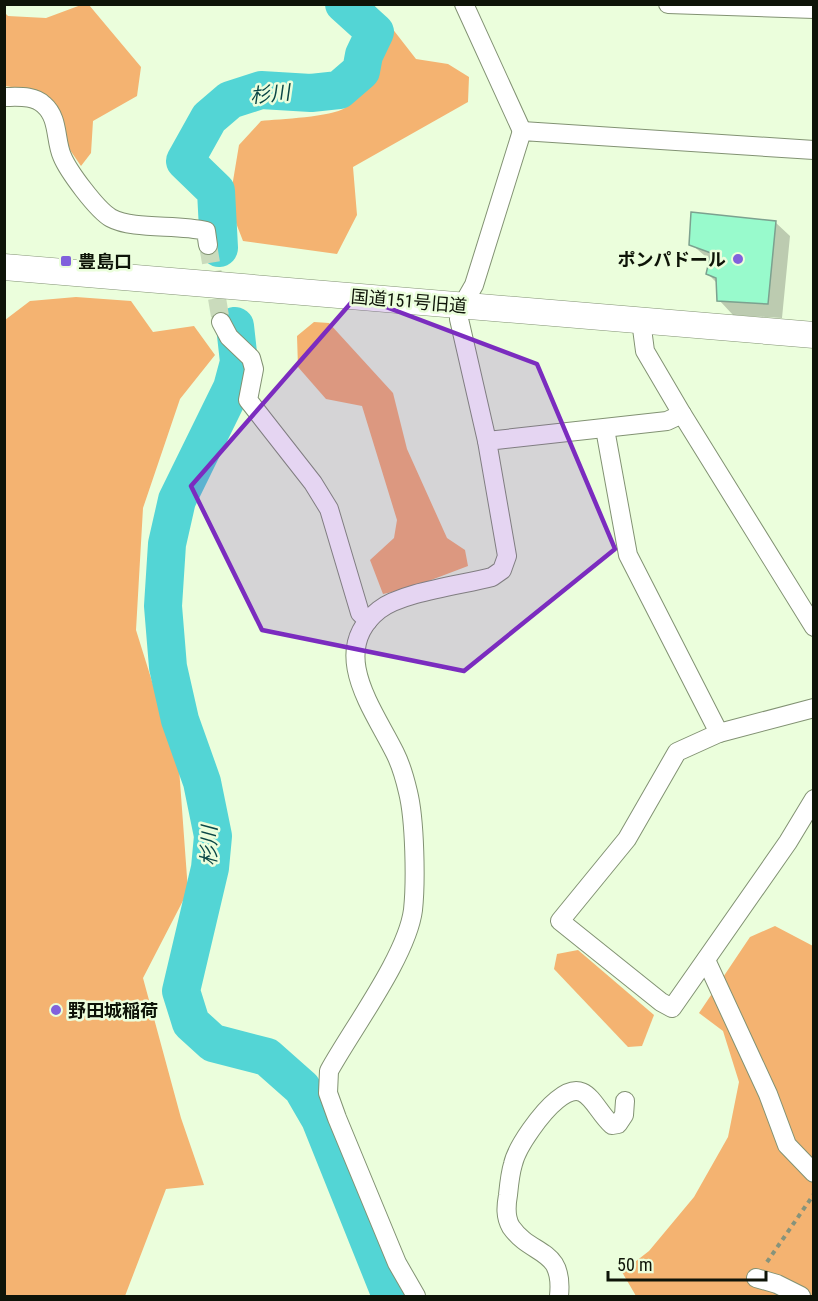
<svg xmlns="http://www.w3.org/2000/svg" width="818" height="1301" font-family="'Roboto Condensed','Noto Sans JP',sans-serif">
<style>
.forest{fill:#f4b371}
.shadow{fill:#0003}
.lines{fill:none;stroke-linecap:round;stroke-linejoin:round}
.river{stroke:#53d5d5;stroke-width:38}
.building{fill:#98facc;stroke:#7ca18f;stroke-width:1.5}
.street-tunnel{stroke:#cadbbc;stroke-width:18;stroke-dasharray:18 9;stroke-linecap:butt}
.street-casing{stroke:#829273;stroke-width:20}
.secondary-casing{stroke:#829273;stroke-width:27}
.path{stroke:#86937b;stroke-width:4;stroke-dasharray:4.5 4.5;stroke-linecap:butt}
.street{stroke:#fff;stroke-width:18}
.secondary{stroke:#fff;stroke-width:26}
.marked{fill:#7b2cbf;fill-opacity:0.2;stroke:#7b2cbf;stroke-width:4.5;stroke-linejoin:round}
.poi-dot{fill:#8161dc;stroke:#ebfedc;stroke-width:2}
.labels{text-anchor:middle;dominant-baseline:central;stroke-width:5;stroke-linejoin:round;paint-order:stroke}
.poi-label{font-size:18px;font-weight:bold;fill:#0e1408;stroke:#ebfedc;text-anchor:start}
.street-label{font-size:18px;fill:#0e1408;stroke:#ebfedc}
.water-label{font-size:20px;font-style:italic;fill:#0a4646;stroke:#ebfedc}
</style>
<rect width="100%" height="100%" fill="#ebfedc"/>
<g class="forest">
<path d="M 81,5 L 89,5 L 141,67 L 137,96 L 93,121 L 91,153 L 81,166 L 70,150 L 55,106 L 36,91 L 5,86 L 4,12 L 8,16 L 46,18 Z"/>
<path d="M 356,5 L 374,5 L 416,59 L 448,64 L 469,77 L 468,102 L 353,167 L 357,215 L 337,254 L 243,241 L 229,205 L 239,145 L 261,121 C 279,119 332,117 345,108 C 362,97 377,68 386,51 L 376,22 Z"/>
<path d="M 76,297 L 131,301 L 153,332 L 194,326 L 215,355 L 180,399 L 143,508 L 136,630 L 179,768 L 188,891 L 143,978 L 181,1118 L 204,1185 L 166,1189 L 125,1296 L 5,1296 L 5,320 L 30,301 Z"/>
<path d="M 314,322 L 329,323 L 393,393 L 407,449 L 447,538 L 465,550 L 468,566 L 410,588 L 383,594 L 370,560 L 394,538 L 397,520 L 362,406 L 326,399 L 298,367 L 297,336 Z"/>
<path d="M 775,926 L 813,946 L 813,1296 L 636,1296 L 622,1272 L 649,1251 L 694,1197 L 728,1137 L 739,1082 L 723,1031 L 699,1013 L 750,937 Z"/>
<path d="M 578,950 L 654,1015 L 642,1046 L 628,1047 L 554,969 L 557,954 Z"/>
</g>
<path class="shadow" d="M 775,222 L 790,236 L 782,318 L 733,315 L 719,300 L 718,284 L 707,273 L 711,261 L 691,244 Z"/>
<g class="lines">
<g class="river">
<path d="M 219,248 L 216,191 L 185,161 L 209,118 L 230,100 L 261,90 L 311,93 L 339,90 L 361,71 L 364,55 L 375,32 L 344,4"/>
<path d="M 235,326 L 239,362 L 232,388 L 177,500 L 167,544 L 163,606 L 168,667 L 180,720 L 202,782 L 213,836 L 210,868 L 181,991 L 191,1023 L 213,1043 L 267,1057 L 302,1088 L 320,1119 L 391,1296"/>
</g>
</g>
<path class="building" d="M 691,212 L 776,221 L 768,304 L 717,301 L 716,278 L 706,274 L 711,253 L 689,245 Z"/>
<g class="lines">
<path class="street-tunnel" d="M 208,245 L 221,322"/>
<g class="street-casing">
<g id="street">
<path d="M 464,4 L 522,131"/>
<path d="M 668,4 L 814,9"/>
<path d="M 4,97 C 18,97 34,95 44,105 C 59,118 55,140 62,156 C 68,171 97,210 111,218 C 133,230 178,224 206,231 L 208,245"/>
<path d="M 641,321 L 645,351 L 682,414"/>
<path d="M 221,322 L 229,337 L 251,358 L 254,369 L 248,400 L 313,483 L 329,509 L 360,613 L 368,621"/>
<path d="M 605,429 L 628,555 L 719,733"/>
<path d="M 487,441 L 459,319 L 462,306 L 474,285 L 522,131 L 814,150"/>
<path d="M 814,708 L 719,733 L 677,752 L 627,839 L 560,921 L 661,1002 L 672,1008 L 788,842 L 814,799"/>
<path d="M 706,960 L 768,1094 L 787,1145 L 814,1173"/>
<path d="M 756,1278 L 777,1284 L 801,1296"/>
<path d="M 416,1296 L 397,1263 L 337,1118 L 328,1093 L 329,1071 C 352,1029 407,956 413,910 C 416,882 415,820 408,792 C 405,779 401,765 395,753 C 374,710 327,651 379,610 C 402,592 462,585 492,577 L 502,570 L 507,556 L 487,441 L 667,421 L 682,414 L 814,627"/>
<path d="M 559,1296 C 564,1247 532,1257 511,1227 C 505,1217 506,1206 508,1195 C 509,1185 510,1174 513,1164 C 517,1146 542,1112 557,1100 C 587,1075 593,1108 612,1125 L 618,1124 L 624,1115 L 625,1101"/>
</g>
</g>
<g class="secondary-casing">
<path id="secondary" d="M 4,267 L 814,335"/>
</g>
<path class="path" d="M 767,1262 L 814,1194"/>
<use href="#street" class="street"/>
<use href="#secondary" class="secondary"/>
</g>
<path class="marked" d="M 357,296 L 537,364 L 615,549 L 464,671 L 262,630 L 191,486 Z"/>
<g class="poi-dot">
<circle cx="738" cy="259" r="6"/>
<rect x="60" y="255" width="12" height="12" rx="3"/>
<circle cx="56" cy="1010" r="6"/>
</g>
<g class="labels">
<g class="poi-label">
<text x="726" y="259" text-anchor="end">ポンパドール</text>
<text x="78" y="261">豊島口</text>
<text x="68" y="1010">野田城稲荷</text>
</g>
<g class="street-label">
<text transform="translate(409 301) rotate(5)">国道151号旧道</text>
</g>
<g class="water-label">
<text transform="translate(270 94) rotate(-6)">杉川</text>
<text transform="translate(209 846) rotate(-89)">杉川</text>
</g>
</g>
<rect width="818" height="1301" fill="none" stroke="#0e1408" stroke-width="12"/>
<path d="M608 1271v9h158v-9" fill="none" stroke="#0e1408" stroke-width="3"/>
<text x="617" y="1271" font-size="18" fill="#0e1408" stroke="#ebfedc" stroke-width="4.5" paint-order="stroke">50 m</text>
</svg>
